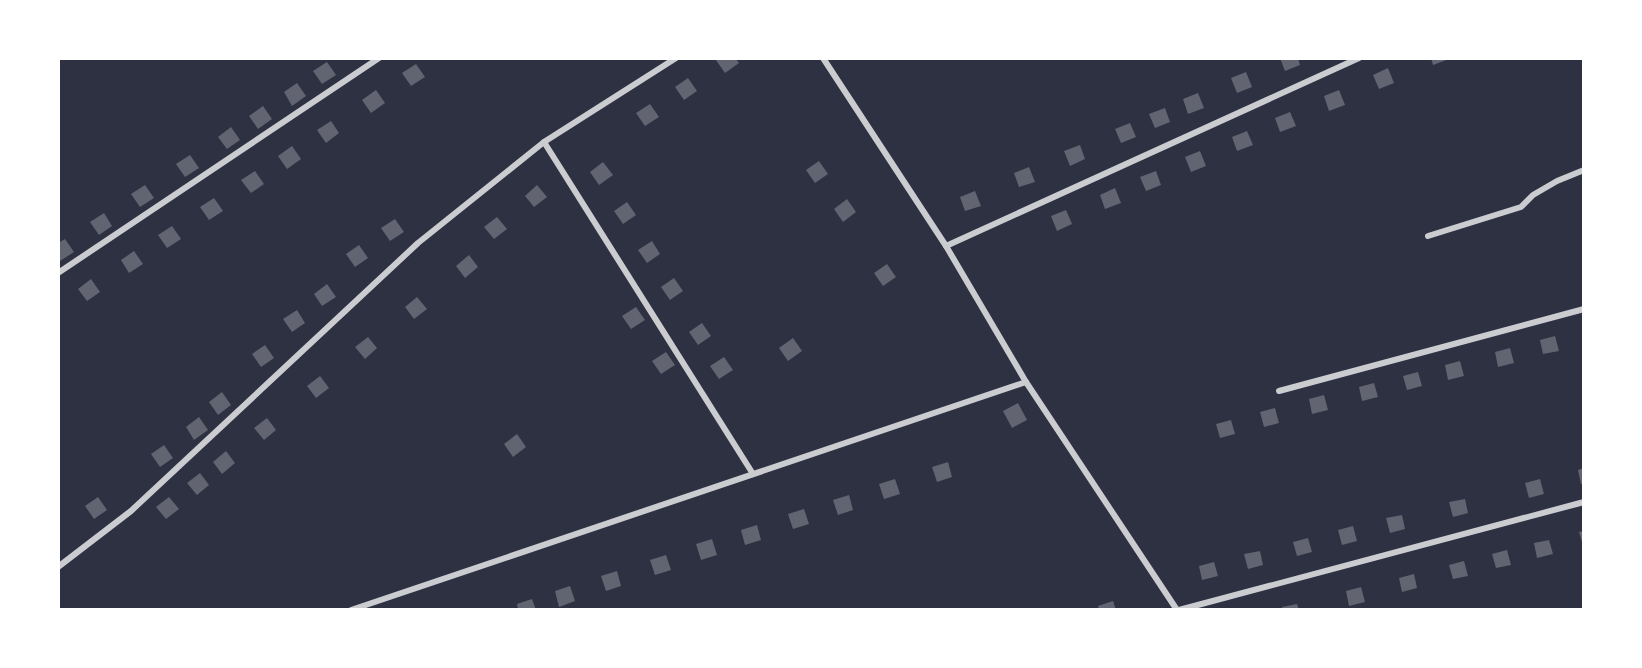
<svg xmlns="http://www.w3.org/2000/svg" width="1642" height="668" font-family="Figtree,sans-serif">
<style>
.building{fill:#626471}
.lines{fill:none;stroke-linecap:round;stroke-linejoin:round}
.minor{stroke:#caccd0;stroke-width:6}
</style>
<rect width="100%" height="100%" fill="#2d3142"/>
<g class="building">
<path d="M 718,58 L 735,58 L 739,63 L 725,73 L 716,60 Z"/>
<path d="M 1280,58 L 1298,58 L 1300,65 L 1285,71 Z"/>
<path d="M 1431,58 L 1449,58 L 1449,59 L 1433,65 Z"/>
<path d="M 327,62 L 336,75 L 322,84 L 313,71 Z"/>
<path d="M 416,64 L 425,77 L 411,86 L 402,73 Z"/>
<path d="M 1388,68 L 1394,83 L 1379,89 L 1373,75 Z"/>
<path d="M 1246,72 L 1252,87 L 1237,93 L 1231,78 Z"/>
<path d="M 688,78 L 697,91 L 684,100 L 675,87 Z"/>
<path d="M 297,83 L 306,96 L 292,106 L 284,92 Z"/>
<path d="M 376,90 L 385,103 L 371,113 L 362,100 Z"/>
<path d="M 1339,90 L 1345,105 L 1329,111 L 1324,96 Z"/>
<path d="M 1198,93 L 1204,108 L 1188,114 L 1183,99 Z"/>
<path d="M 650,104 L 659,117 L 645,126 L 636,113 Z"/>
<path d="M 263,106 L 272,119 L 258,129 L 249,116 Z"/>
<path d="M 1165,108 L 1170,122 L 1155,128 L 1149,114 Z"/>
<path d="M 1290,112 L 1296,126 L 1280,132 L 1275,118 Z"/>
<path d="M 331,121 L 339,133 L 326,143 L 317,130 Z"/>
<path d="M 1130,123 L 1136,137 L 1121,143 L 1115,129 Z"/>
<path d="M 231,127 L 240,140 L 227,149 L 218,137 Z"/>
<path d="M 1247,131 L 1253,145 L 1237,151 L 1232,137 Z"/>
<path d="M 1080,145 L 1085,159 L 1070,166 L 1064,151 Z"/>
<path d="M 292,146 L 301,159 L 287,169 L 278,156 Z"/>
<path d="M 1200,151 L 1206,166 L 1191,172 L 1185,157 Z"/>
<path d="M 190,155 L 199,168 L 185,177 L 176,164 Z"/>
<path d="M 819,161 L 828,174 L 815,183 L 806,170 Z"/>
<path d="M 603,162 L 613,175 L 599,185 L 590,172 Z"/>
<path d="M 1029,167 L 1035,182 L 1019,187 L 1014,173 Z"/>
<path d="M 255,171 L 264,184 L 251,193 L 241,180 Z"/>
<path d="M 1156,171 L 1161,185 L 1146,191 L 1140,177 Z"/>
<path d="M 145,185 L 154,198 L 140,207 L 131,194 Z"/>
<path d="M 537,185 L 547,197 L 534,207 L 525,196 Z"/>
<path d="M 1115,188 L 1121,203 L 1105,209 L 1100,195 Z"/>
<path d="M 975,191 L 981,206 L 965,211 L 960,197 Z"/>
<path d="M 214,198 L 223,211 L 209,220 L 200,207 Z"/>
<path d="M 847,199 L 856,212 L 843,222 L 834,209 Z"/>
<path d="M 627,202 L 636,215 L 623,224 L 614,211 Z"/>
<path d="M 1066,210 L 1072,224 L 1057,231 L 1051,216 Z"/>
<path d="M 104,213 L 112,226 L 99,235 L 90,222 Z"/>
<path d="M 497,217 L 507,229 L 494,239 L 484,227 Z"/>
<path d="M 395,219 L 404,232 L 390,241 L 381,228 Z"/>
<path d="M 172,226 L 181,239 L 167,248 L 158,235 Z"/>
<path d="M 65,239 L 74,252 L 60,261 L 58,243 Z"/>
<path d="M 652,241 L 660,254 L 647,263 L 638,250 Z"/>
<path d="M 359,245 L 368,258 L 355,267 L 346,254 Z"/>
<path d="M 134,251 L 143,264 L 129,273 L 121,260 Z"/>
<path d="M 469,255 L 478,267 L 465,278 L 456,266 Z"/>
<path d="M 887,264 L 896,277 L 883,286 L 874,273 Z"/>
<path d="M 674,278 L 683,291 L 670,300 L 661,287 Z"/>
<path d="M 91,279 L 100,292 L 87,301 L 78,289 Z"/>
<path d="M 327,284 L 336,297 L 322,306 L 314,294 Z"/>
<path d="M 417,297 L 427,309 L 414,319 L 405,307 Z"/>
<path d="M 636,307 L 645,320 L 631,329 L 622,316 Z"/>
<path d="M 297,310 L 305,323 L 292,332 L 283,319 Z"/>
<path d="M 702,323 L 711,336 L 698,345 L 689,332 Z"/>
<path d="M 1555,336 L 1559,351 L 1543,354 L 1540,340 Z"/>
<path d="M 368,337 L 377,348 L 365,359 L 355,347 Z"/>
<path d="M 793,338 L 802,351 L 788,361 L 779,348 Z"/>
<path d="M 265,345 L 274,358 L 261,367 L 252,354 Z"/>
<path d="M 1510,348 L 1514,363 L 1498,367 L 1495,352 Z"/>
<path d="M 666,352 L 675,365 L 661,374 L 652,361 Z"/>
<path d="M 724,357 L 733,370 L 719,379 L 710,366 Z"/>
<path d="M 1460,361 L 1464,376 L 1448,380 L 1445,365 Z"/>
<path d="M 1418,372 L 1422,386 L 1407,390 L 1403,376 Z"/>
<path d="M 320,376 L 329,388 L 316,398 L 307,386 Z"/>
<path d="M 1374,383 L 1378,397 L 1362,401 L 1359,387 Z"/>
<path d="M 222,392 L 231,405 L 218,415 L 209,402 Z"/>
<path d="M 1324,395 L 1328,410 L 1312,414 L 1309,399 Z"/>
<path d="M 1018,403 L 1027,420 L 1012,428 L 1003,411 Z"/>
<path d="M 1275,408 L 1279,423 L 1264,427 L 1260,412 Z"/>
<path d="M 199,417 L 208,430 L 194,440 L 186,427 Z"/>
<path d="M 267,418 L 276,430 L 264,440 L 254,428 Z"/>
<path d="M 1231,420 L 1235,434 L 1220,438 L 1216,424 Z"/>
<path d="M 517,434 L 526,447 L 513,457 L 504,444 Z"/>
<path d="M 164,445 L 173,458 L 160,467 L 151,454 Z"/>
<path d="M 226,451 L 235,463 L 222,474 L 213,462 Z"/>
<path d="M 948,462 L 952,477 L 937,482 L 932,467 Z"/>
<path d="M 1584,468 L 1584,484 L 1581,484 L 1578,470 Z"/>
<path d="M 200,473 L 209,485 L 197,495 L 187,483 Z"/>
<path d="M 895,479 L 900,494 L 884,499 L 879,484 Z"/>
<path d="M 1540,479 L 1544,494 L 1529,498 L 1525,483 Z"/>
<path d="M 849,495 L 853,510 L 838,515 L 833,500 Z"/>
<path d="M 98,497 L 107,510 L 94,519 L 85,506 Z"/>
<path d="M 169,497 L 179,509 L 166,519 L 156,507 Z"/>
<path d="M 1465,499 L 1468,513 L 1453,517 L 1449,502 Z"/>
<path d="M 804,509 L 809,524 L 793,529 L 788,514 Z"/>
<path d="M 1402,515 L 1405,529 L 1390,533 L 1386,518 Z"/>
<path d="M 757,525 L 761,540 L 745,545 L 741,530 Z"/>
<path d="M 1353,526 L 1357,541 L 1342,545 L 1338,530 Z"/>
<path d="M 1584,531 L 1584,545 L 1583,545 L 1579,532 Z"/>
<path d="M 1308,538 L 1312,552 L 1297,556 L 1293,542 Z"/>
<path d="M 712,539 L 717,555 L 701,560 L 696,544 Z"/>
<path d="M 1549,540 L 1553,554 L 1537,558 L 1534,543 Z"/>
<path d="M 1507,550 L 1511,565 L 1496,568 L 1492,554 Z"/>
<path d="M 1260,551 L 1263,565 L 1248,569 L 1244,554 Z"/>
<path d="M 666,555 L 671,570 L 655,575 L 650,560 Z"/>
<path d="M 1464,561 L 1468,576 L 1453,579 L 1449,565 Z"/>
<path d="M 1214,562 L 1218,576 L 1202,580 L 1199,566 Z"/>
<path d="M 617,571 L 621,586 L 606,591 L 601,576 Z"/>
<path d="M 1414,574 L 1417,588 L 1402,592 L 1399,578 Z"/>
<path d="M 570,586 L 575,601 L 559,607 L 555,591 Z"/>
<path d="M 1361,587 L 1365,602 L 1349,606 L 1346,591 Z"/>
<path d="M 532,599 L 536,610 L 518,610 L 517,604 Z"/>
<path d="M 1113,601 L 1116,610 L 1099,610 L 1098,606 Z"/>
<path d="M 1297,604 L 1299,610 L 1283,610 L 1282,607 Z"/>
</g>
<g class="lines">
<g class="minor">
<path d="M 823,58 L 946,246 L 1026,382 L 1177,610"/>
<path d="M 544,142 L 753,474"/>
<path d="M 1428,236 L 1521,207 L 1533,195 L 1557,181 L 1584,170"/>
<path d="M 946,246 L 1359,58"/>
<path d="M 58,273 L 379,58"/>
<path d="M 1279,391 L 1584,309"/>
<path d="M 58,567 L 131,511 L 418,243 L 544,142 L 676,58"/>
<path d="M 351,610 L 1026,382"/>
<path d="M 1179,610 L 1584,502"/>
</g>
</g>
<rect width="1642" height="668" fill="none" stroke="#ffffff" stroke-width="120"/>
</svg>
